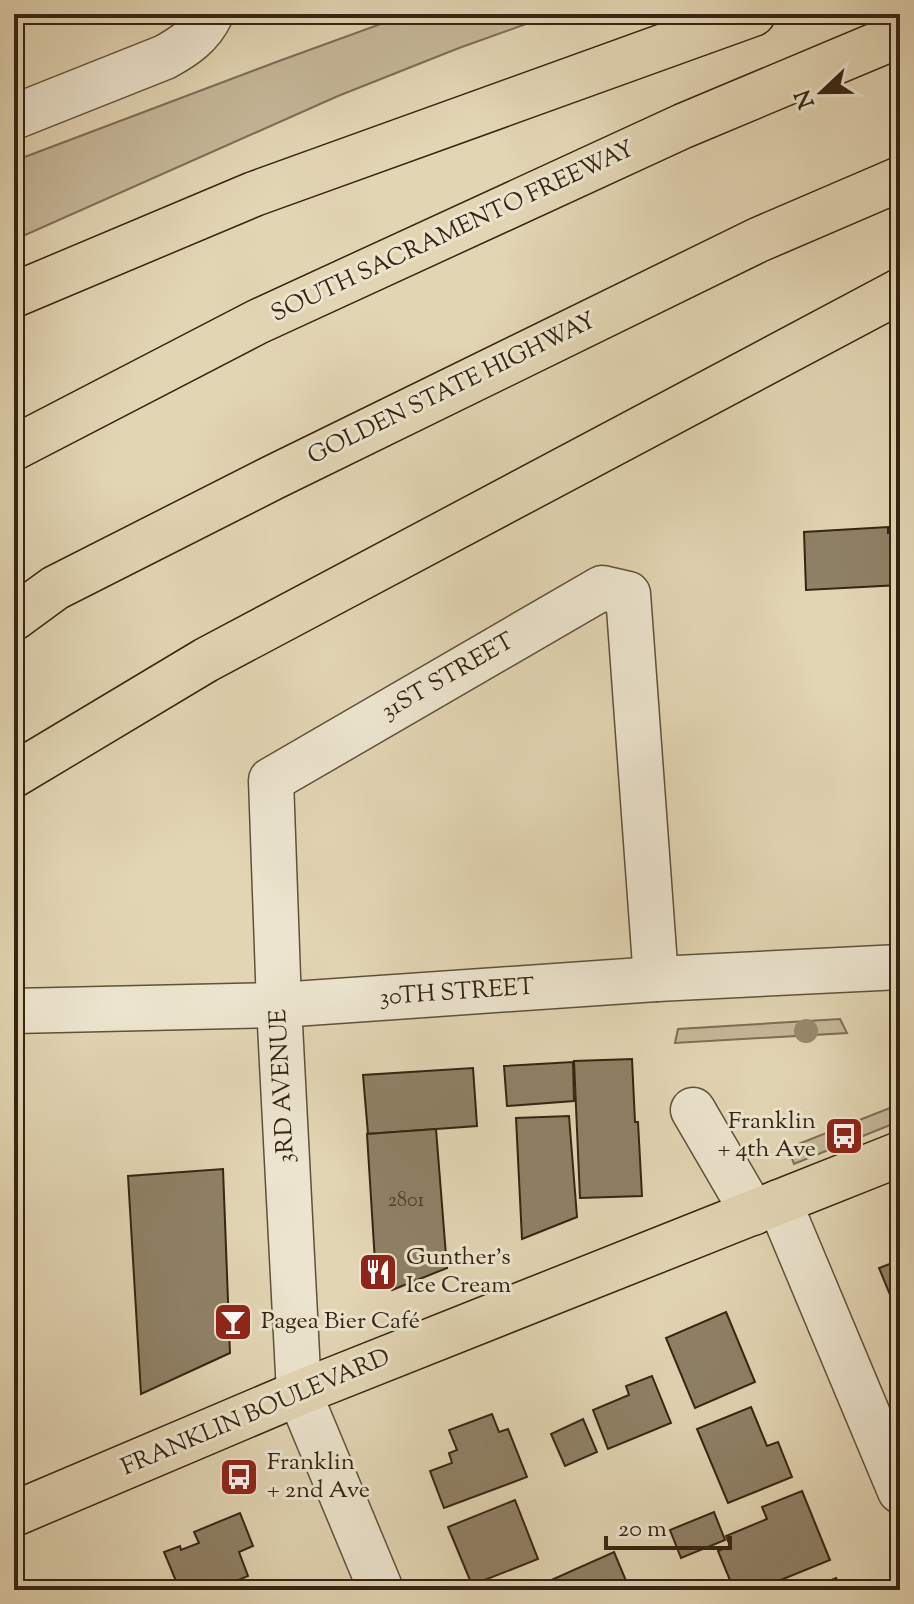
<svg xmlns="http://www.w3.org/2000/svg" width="914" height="1604" font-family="'Sorts Mill Goudy',serif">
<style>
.green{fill:#c5b798;stroke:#7d6e55;stroke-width:2}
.building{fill:#8f8166;stroke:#352512;stroke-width:2}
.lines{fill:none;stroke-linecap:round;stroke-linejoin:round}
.minor-casing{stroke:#60513a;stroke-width:47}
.major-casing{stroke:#352512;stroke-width:47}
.highway-casing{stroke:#352512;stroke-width:47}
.minor{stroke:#ece4ce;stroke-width:44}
.major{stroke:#e2d5b3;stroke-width:44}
.highway{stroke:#e2d5b3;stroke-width:44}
.tree{fill:#97896d}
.labels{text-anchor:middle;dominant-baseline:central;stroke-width:6;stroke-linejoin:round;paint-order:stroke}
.number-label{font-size:20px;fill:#4c3c27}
.street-label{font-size:24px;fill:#352512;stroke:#ece4ce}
.poi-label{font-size:24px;fill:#352512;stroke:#ece4ce;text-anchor:start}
</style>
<rect width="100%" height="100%" fill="#e2d5b3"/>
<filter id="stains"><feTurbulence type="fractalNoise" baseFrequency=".0025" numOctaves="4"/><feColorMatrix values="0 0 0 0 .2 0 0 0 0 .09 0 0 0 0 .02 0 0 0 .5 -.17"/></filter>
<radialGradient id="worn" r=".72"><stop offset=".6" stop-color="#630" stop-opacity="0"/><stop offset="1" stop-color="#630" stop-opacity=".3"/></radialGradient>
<g class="green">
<path d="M 408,14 L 554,14 L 459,48 L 338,96 L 14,240 L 14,161 L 279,61 Z"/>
<path d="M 840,1019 L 847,1033 L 675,1043 L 678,1029 Z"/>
<path d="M 900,1104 L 900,1121 L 794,1164 L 788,1148 Z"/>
</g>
<g class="building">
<path d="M 888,527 L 888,533 L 900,531 L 900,585 L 806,590 L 804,532 Z"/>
<path d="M 632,1059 L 635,1122 L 638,1122 L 642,1196 L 580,1198 L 574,1061 Z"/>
<path d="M 573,1062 L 574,1101 L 507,1106 L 504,1066 Z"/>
<path d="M 473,1068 L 477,1126 L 368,1134 L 363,1075 Z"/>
<path d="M 569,1116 L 577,1217 L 522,1239 L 516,1118 Z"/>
<path d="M 436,1129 L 447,1268 L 392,1290 L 376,1278 L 367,1134 Z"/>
<path d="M 223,1169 L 230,1353 L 141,1394 L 128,1176 Z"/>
<path d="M 900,1260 L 900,1319 L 879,1268 Z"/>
<path d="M 726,1312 L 755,1382 L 695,1408 L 666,1338 Z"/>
<path d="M 652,1376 L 671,1423 L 608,1449 L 593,1410 L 629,1395 L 626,1386 Z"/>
<path d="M 751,1407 L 767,1446 L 778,1442 L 792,1477 L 728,1503 L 697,1429 Z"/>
<path d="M 492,1414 L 499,1432 L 508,1429 L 527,1477 L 444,1508 L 430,1471 L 452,1463 L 449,1453 L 457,1450 L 449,1430 Z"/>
<path d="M 583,1419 L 597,1452 L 565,1466 L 551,1434 Z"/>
<path d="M 802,1491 L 830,1560 L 756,1590 L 734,1590 L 718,1551 L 730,1546 L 726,1536 L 767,1519 L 762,1507 Z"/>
<path d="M 515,1500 L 538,1559 L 472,1585 L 448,1527 Z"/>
<path d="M 714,1512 L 725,1540 L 681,1558 L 670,1530 Z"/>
<path d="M 240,1513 L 253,1546 L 239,1552 L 248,1576 L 215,1590 L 156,1590 L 176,1581 L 164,1552 L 180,1546 L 181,1550 L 199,1543 L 194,1532 Z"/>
<path d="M 614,1552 L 629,1588 L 624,1590 L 592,1590 L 591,1587 L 584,1590 L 553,1590 L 549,1581 Z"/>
<path d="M 836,1578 L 841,1590 L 808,1590 Z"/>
</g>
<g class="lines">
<g class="minor-casing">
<g id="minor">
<path d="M 14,117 L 165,57 C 185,46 201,35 211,14"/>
<path d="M 14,1011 L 279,1005 L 656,979 L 900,967"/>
<path d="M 693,1110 L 753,1213"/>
<path d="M 779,1202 L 900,1491"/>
<path d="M 381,1590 L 299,1393 L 279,1005 L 271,780 L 602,588 L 628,594 L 656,979"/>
</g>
</g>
<g class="major-casing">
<path id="major" d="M 14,1514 L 299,1393 L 900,1154"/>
</g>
<g class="highway-casing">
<g id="highway">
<path d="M 14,295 L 254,194 L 753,14"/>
<path d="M 14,448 L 257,322 L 683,126 L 900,35"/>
<path d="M 14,618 L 55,588 L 274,477 L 758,240 L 900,179"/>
<path d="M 14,775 L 206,660 L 900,291"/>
</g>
</g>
<use href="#minor" class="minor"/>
<use href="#major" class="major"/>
<use href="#highway" class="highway"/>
</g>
<circle class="tree" cx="806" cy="1031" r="12"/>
<defs>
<g id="bus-square" transform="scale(2)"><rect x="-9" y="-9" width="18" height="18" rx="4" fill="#8f2418" stroke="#ece4ce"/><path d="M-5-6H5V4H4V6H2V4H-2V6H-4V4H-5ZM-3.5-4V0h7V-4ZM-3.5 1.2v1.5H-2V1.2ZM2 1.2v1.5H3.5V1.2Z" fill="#fff"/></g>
<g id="restaurant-square" transform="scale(2)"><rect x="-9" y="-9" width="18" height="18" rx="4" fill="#8f2418" stroke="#ece4ce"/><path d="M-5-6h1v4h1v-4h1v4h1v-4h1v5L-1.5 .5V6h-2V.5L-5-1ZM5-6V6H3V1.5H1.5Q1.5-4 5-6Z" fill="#fff"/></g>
<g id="bar-square" transform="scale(2)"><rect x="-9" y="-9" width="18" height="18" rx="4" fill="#8f2418" stroke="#ece4ce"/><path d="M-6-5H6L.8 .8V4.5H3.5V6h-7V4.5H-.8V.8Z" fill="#fff"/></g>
</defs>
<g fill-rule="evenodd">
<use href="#bus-square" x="844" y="1136"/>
<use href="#restaurant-square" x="378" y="1272"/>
<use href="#bar-square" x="233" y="1322"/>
<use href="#bus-square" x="239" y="1477"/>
</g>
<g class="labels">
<g class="number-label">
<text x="406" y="1201">2801</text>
</g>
<g class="street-label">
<text transform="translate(453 232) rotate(-25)">SOUTH SACRAMENTO FREEWAY</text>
<text transform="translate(452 389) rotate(-26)">GOLDEN STATE HIGHWAY</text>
<text transform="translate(448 677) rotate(-30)">31ST STREET</text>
<text transform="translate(457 993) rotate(-4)">30TH STREET</text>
<text transform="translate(283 1086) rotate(-93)">3RD AVENUE</text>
<text transform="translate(256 1413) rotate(-23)">FRANKLIN BOULEVARD</text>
</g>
<g class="poi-label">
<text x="816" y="1122" text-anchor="end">Franklin<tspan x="816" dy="28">+ 4th Ave</tspan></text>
<text x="406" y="1258">Gunther's<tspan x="406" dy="28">Ice Cream</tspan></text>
<text x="261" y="1322">Pagea Bier Café</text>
<text x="267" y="1463">Franklin<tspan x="267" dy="28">+ 2nd Ave</tspan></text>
</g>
</g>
<rect width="914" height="1604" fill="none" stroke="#e2d5b3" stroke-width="48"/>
<rect x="16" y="16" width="882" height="1572" fill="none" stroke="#352512" stroke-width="4"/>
<rect x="24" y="24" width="866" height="1556" fill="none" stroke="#352512" stroke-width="2"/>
<g transform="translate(822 92) rotate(248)" stroke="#ece4ce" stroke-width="6" paint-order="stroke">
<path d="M0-6L14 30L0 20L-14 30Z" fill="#352512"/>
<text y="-12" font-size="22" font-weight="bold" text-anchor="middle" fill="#352512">N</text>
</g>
<path d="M606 1536v12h124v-12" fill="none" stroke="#352512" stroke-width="4"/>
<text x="618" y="1536" font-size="24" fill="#352512" stroke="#ece4ce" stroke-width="6" paint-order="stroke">20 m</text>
<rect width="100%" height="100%" filter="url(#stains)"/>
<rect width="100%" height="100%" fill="url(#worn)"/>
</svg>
